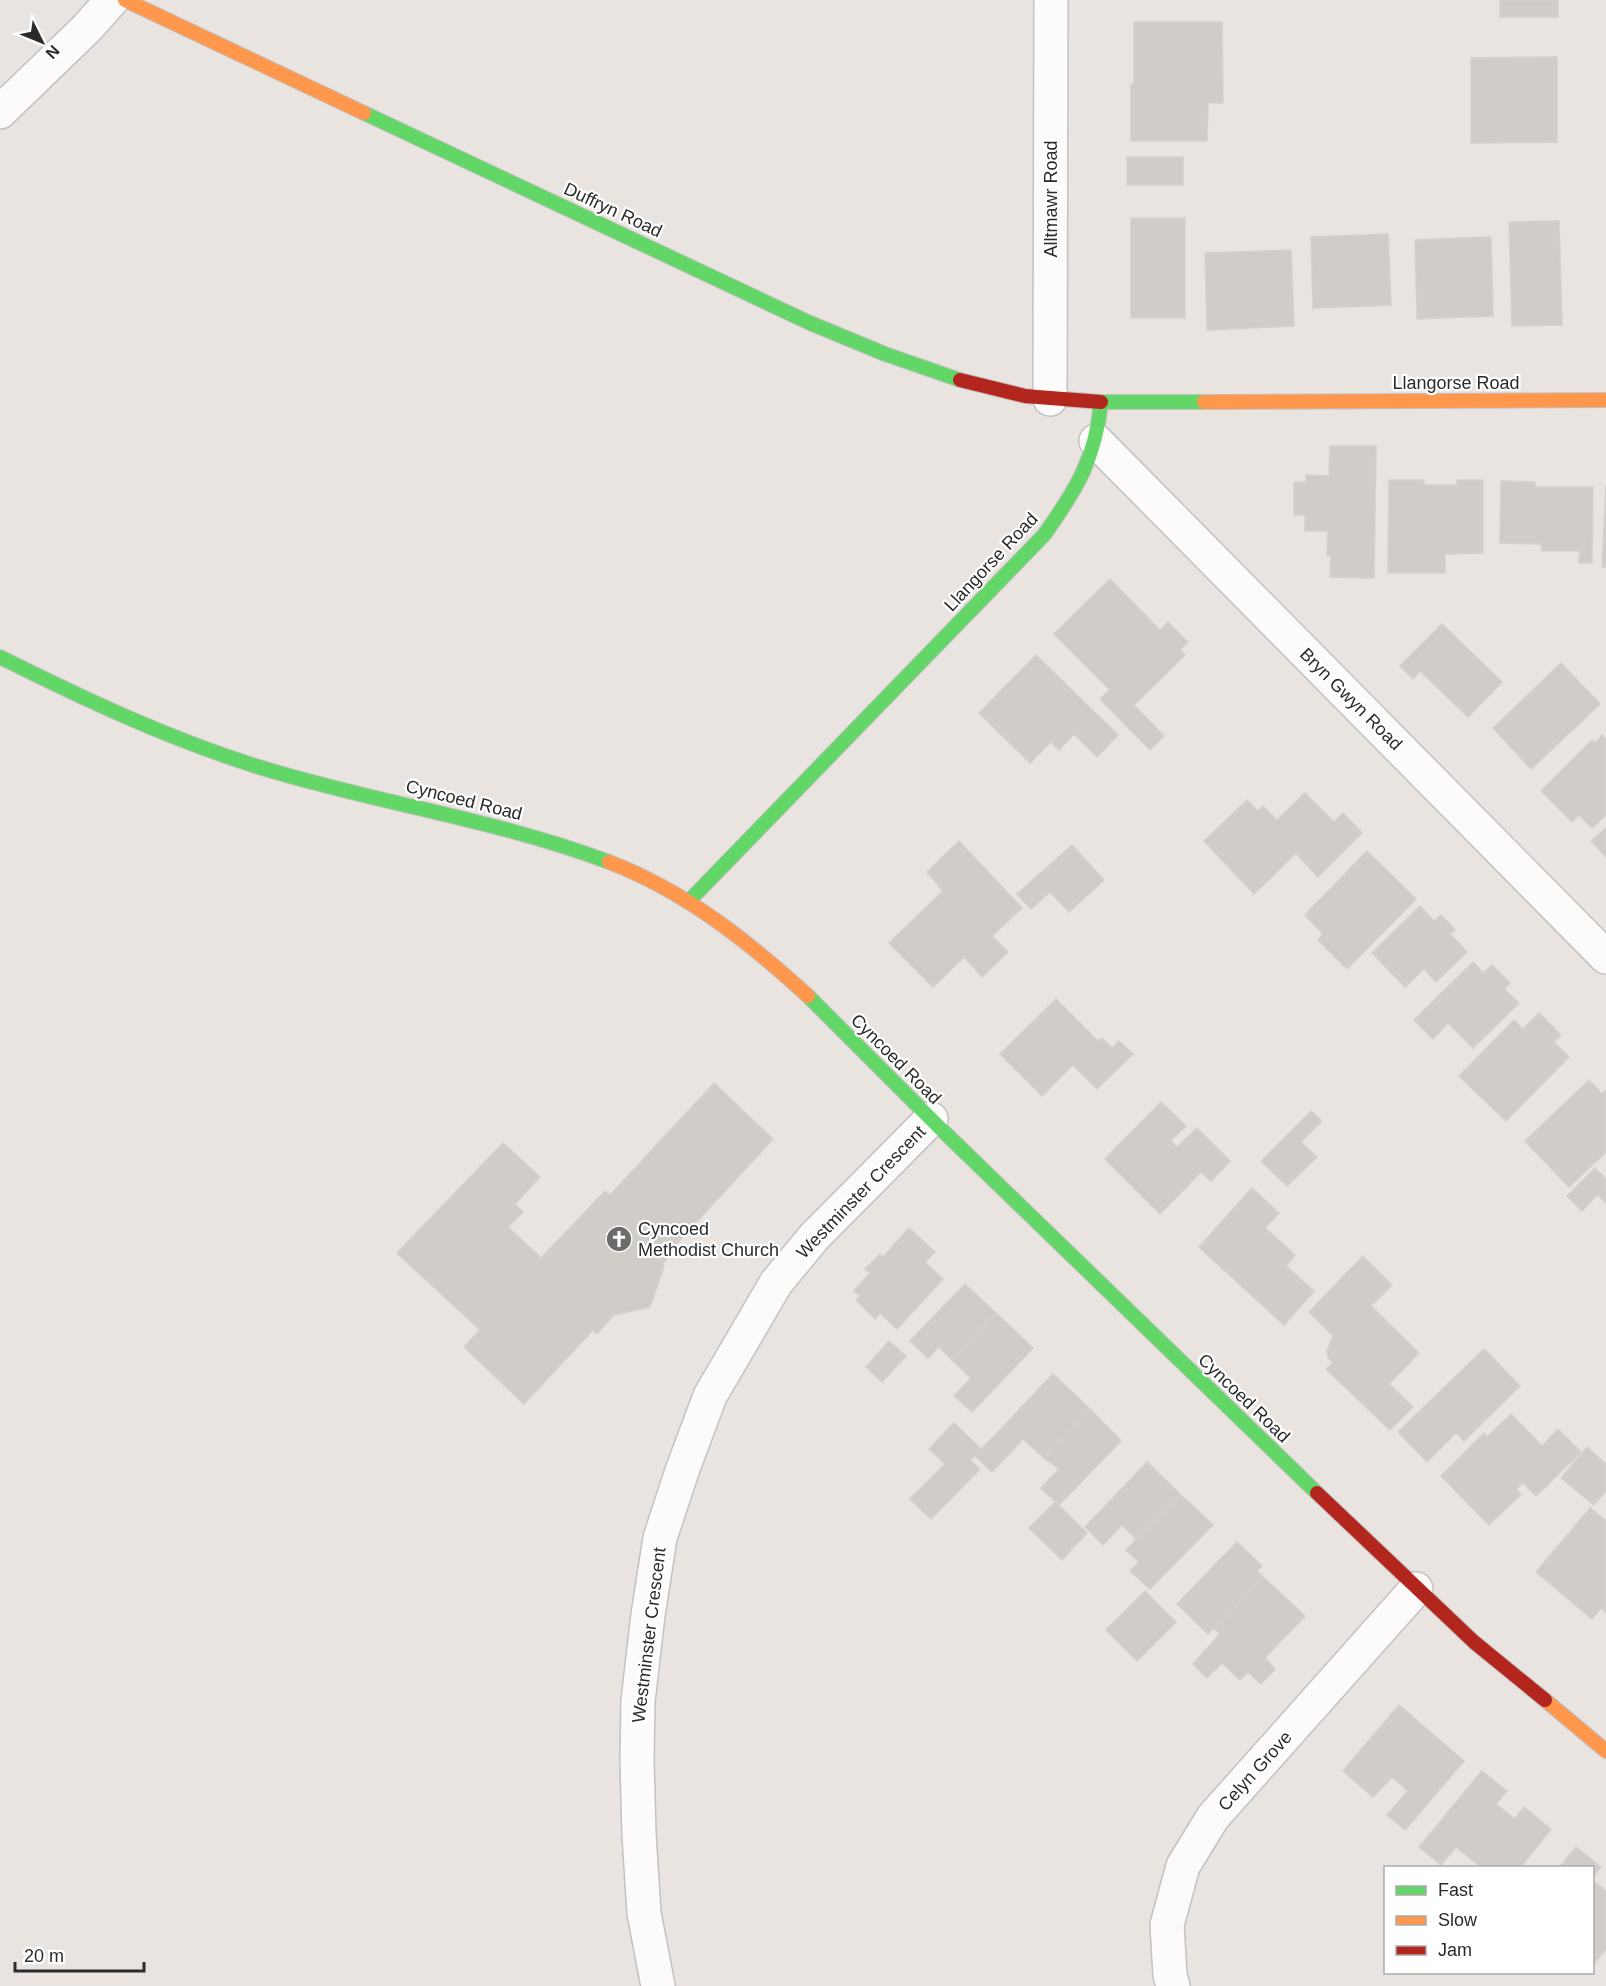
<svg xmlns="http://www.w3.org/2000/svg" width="1606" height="1986" font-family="Helvetica,sans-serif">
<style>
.building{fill:#d0cdc9;stroke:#d4d0cd;stroke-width:1.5}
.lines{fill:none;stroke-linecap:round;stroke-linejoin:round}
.street-casing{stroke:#c3c1c2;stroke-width:36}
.fast-casing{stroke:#c3c1c2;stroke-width:16}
.slow-casing{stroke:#c3c1c2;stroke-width:16}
.jam-casing{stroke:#c3c1c2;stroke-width:16}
.street{stroke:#fcfbfa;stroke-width:33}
.fast{stroke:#63d668;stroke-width:14}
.slow{stroke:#ff974d;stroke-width:14}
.jam{stroke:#b3261e;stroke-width:14}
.labels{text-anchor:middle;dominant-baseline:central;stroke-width:4.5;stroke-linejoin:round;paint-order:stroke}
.street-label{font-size:18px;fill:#2b2b2b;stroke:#fff}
.poi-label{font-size:18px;fill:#2b2b2b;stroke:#fff;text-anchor:start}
</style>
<rect width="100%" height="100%" fill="#eae4e0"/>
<g class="building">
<rect x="1500" y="0" width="58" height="17"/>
<path d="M 1134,22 L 1222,22 L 1223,103 L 1208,103 L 1207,141 L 1131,141 L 1131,84 L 1134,84 Z"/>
<path d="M 1557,57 L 1557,142 L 1471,143 L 1471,58 Z"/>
<rect x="1127" y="157" width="56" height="28"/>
<rect x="1131" y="218" width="54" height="100"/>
<path d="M 1559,221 L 1562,325 L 1512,326 L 1509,222 Z"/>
<path d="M 1388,234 L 1391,305 L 1313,308 L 1311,237 Z"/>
<path d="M 1491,237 L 1493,316 L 1417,319 L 1415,240 Z"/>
<path d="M 1291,250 L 1294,326 L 1207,330 L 1205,253 Z"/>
<path d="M 1330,446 L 1376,446 L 1374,578 L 1330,577 L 1331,556 L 1327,556 L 1328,531 L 1305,531 L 1305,515 L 1294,515 L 1294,482 L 1306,482 L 1306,475 L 1329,476 Z"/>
<path d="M 1389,480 L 1424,480 L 1424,485 L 1457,485 L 1457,480 L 1483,480 L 1483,553 L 1445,554 L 1445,573 L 1388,573 Z"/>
<path d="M 1501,481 L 1535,482 L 1535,487 L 1593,487 L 1592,563 L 1579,563 L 1580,551 L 1542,551 L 1541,544 L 1500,543 Z"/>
<path d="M 1606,485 L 1606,567 L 1602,567 Z"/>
<path d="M 1110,579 L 1160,630 L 1168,622 L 1188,642 L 1180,650 L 1185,655 L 1134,705 L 1164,736 L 1150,750 L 1100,699 L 1110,690 L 1054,634 Z"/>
<path d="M 1442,624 L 1502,682 L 1468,717 L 1420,671 L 1413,679 L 1400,666 Z"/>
<path d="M 1036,655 L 1118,735 L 1097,757 L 1074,734 L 1059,750 L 1051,742 L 1030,763 L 979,713 Z"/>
<path d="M 1561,663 L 1600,704 L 1531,769 L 1493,728 Z"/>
<path d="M 1602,735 L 1606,739 L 1606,815 L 1592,828 L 1579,815 L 1572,822 L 1541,791 L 1592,740 L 1595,743 Z"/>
<path d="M 1305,793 L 1334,822 L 1343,813 L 1362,833 L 1318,877 L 1296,853 L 1254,894 L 1204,841 L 1247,800 L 1258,811 L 1263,806 L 1277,820 Z"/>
<path d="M 1606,828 L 1606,857 L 1591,841 Z"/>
<path d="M 959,841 L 1022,908 L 992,936 L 1008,952 L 982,977 L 964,957 L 933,987 L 889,943 L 943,891 L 927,872 Z"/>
<path d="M 1072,845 L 1104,880 L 1069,912 L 1050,892 L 1031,909 L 1017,894 Z"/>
<path d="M 1367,851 L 1416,899 L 1347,969 L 1318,940 L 1323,934 L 1305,915 Z"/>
<path d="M 1420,906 L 1434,921 L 1441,915 L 1455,930 L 1450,934 L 1467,952 L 1436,982 L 1424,969 L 1405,987 L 1372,953 Z"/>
<path d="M 1473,962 L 1483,973 L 1492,965 L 1510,983 L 1504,989 L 1519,1003 L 1473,1048 L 1448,1023 L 1433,1039 L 1414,1020 Z"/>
<path d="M 1056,999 L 1098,1041 L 1102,1038 L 1112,1048 L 1119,1041 L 1133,1054 L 1097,1089 L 1073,1065 L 1042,1096 L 1000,1054 Z"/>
<path d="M 1539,1013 L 1561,1035 L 1554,1042 L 1569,1057 L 1506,1121 L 1459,1076 L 1514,1020 L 1523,1029 Z"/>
<path d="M 1589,1080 L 1602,1094 L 1606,1090 L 1606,1152 L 1569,1187 L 1525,1141 Z"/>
<path d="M 714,1083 L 773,1139 L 669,1252 L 671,1254 L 662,1264 L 664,1266 L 650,1307 L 614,1315 L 597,1334 L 593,1330 L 524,1404 L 464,1347 L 480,1330 L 397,1253 L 503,1143 L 540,1177 L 515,1204 L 523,1212 L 508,1227 L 541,1258 L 605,1191 L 610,1195 Z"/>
<path d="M 1161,1102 L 1186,1126 L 1170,1141 L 1177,1147 L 1197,1128 L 1230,1161 L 1211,1181 L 1201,1172 L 1160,1214 L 1105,1159 Z"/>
<path d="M 1311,1111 L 1322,1121 L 1301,1142 L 1317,1157 L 1287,1186 L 1261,1161 Z"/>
<path d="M 1595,1168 L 1606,1179 L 1606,1186 L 1582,1211 L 1567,1196 Z"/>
<path d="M 1606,1186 L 1606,1203 L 1598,1195 Z"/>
<path d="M 1252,1188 L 1279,1213 L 1265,1228 L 1295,1255 L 1286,1266 L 1314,1291 L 1284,1325 L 1199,1247 Z"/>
<path d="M 909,1228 L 935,1252 L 925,1262 L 943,1279 L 897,1329 L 880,1313 L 875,1319 L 856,1300 L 860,1296 L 854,1291 L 870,1273 L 865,1269 L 880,1254 L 883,1257 Z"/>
<path d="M 1363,1256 L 1392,1285 L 1371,1306 L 1419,1353 L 1389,1384 L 1413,1407 L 1390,1430 L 1326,1369 L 1333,1363 L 1328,1358 L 1327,1351 L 1333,1336 L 1309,1312 Z"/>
<path d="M 965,1284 L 996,1313 L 952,1360 L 939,1347 L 928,1358 L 910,1341 Z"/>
<path d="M 996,1313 L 1033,1348 L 972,1412 L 954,1396 L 971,1378 L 952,1360 Z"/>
<path d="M 889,1341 L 906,1356 L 882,1382 L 866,1367 Z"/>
<path d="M 1484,1349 L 1520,1386 L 1464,1441 L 1456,1433 L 1427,1462 L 1398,1432 Z"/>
<path d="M 1053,1374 L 1090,1409 L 1044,1458 L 1023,1439 L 992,1472 L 975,1456 Z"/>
<path d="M 1090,1409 L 1121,1441 L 1059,1505 L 1041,1488 L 1059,1469 L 1044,1458 Z"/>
<path d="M 1511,1414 L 1542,1446 L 1558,1429 L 1581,1452 L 1536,1496 L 1523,1483 L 1516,1489 L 1521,1494 L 1489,1525 L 1441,1476 L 1484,1433 L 1487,1437 Z"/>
<path d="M 954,1423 L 981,1449 L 970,1460 L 980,1469 L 931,1519 L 910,1499 L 945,1464 L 929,1449 Z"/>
<path d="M 1587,1447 L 1606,1464 L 1606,1491 L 1594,1505 L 1561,1478 Z"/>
<path d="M 1147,1462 L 1181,1495 L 1136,1539 L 1122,1525 L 1103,1545 L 1085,1527 Z"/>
<path d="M 1181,1495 L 1213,1525 L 1150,1589 L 1130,1571 L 1139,1562 L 1126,1550 Z"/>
<path d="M 1055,1502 L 1087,1533 L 1062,1560 L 1029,1528 Z"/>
<path d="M 1590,1508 L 1606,1521 L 1606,1613 L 1601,1608 L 1592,1619 L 1536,1572 Z"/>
<path d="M 1237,1542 L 1262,1566 L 1257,1571 L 1263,1577 L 1208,1634 L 1177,1604 Z"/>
<path d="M 1263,1577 L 1305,1616 L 1265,1658 L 1275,1669 L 1261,1684 L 1248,1672 L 1240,1680 L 1222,1663 L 1207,1678 L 1193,1664 L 1220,1634 L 1214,1629 Z"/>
<path d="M 1145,1591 L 1176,1622 L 1137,1661 L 1106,1630 Z"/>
<path d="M 1399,1705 L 1464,1761 L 1405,1830 L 1387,1815 L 1408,1791 L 1392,1777 L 1373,1797 L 1343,1771 Z"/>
<path d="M 1482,1771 L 1507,1791 L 1496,1804 L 1515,1819 L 1524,1807 L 1551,1829 L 1520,1868 L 1482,1868 L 1456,1847 L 1441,1865 L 1419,1847 Z"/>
<path d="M 1576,1847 L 1601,1867 L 1592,1878 L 1592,1868 L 1559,1868 Z"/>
<path d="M 1592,1880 L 1602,1888 L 1592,1900 Z"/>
<path d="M 1602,1888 L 1606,1891 L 1606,1949 L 1592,1966 L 1592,1900 Z"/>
</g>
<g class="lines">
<g class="street-casing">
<g id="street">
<path d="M 0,112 L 87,28 L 112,0"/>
<path d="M 1050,399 L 1051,0"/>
<path d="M 1096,441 L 1606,957"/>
<path d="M 658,1986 L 644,1913 L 639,1834 L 637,1760 L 638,1701 L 648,1615 L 660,1538 L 682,1471 L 710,1396 L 776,1283 L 814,1237 L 931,1119"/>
<path d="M 1173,1986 L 1170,1975 L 1167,1925 L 1183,1866 L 1213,1817 L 1416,1589"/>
</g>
</g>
<g class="fast-casing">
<g id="fast">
<path d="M 364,113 L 810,323 L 885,354 L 960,380"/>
<path d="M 0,657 C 84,699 169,739 259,767 C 375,803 495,819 609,862"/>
<path d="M 688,902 L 1044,535 C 1076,490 1096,458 1101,402 L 1204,402"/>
<path d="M 808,996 L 940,1128 L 1317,1493"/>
</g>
</g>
<g class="slow-casing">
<g id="slow">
<path d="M 125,0 L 364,113"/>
<path d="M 1204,402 L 1606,400"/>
<path d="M 609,862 C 685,891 749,942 808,996"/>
<path d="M 1545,1700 L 1606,1751"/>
</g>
</g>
<g class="jam-casing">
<g id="jam">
<path d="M 960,380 L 1025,396 L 1101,402"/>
<path d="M 1317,1493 L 1474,1642 L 1545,1700"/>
</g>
</g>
<use href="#street" class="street"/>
<use href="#fast" class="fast"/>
<use href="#slow" class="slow"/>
<use href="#jam" class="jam"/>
</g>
<defs>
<g id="church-disc" transform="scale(1.35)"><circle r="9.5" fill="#6e6c6a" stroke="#fff"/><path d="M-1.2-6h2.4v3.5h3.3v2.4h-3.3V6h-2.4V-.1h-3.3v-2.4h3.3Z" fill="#fff"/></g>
</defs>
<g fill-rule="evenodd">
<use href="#church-disc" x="619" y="1239"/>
</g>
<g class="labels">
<g class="street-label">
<text transform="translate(1051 199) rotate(-90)">Alltmawr Road</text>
<text transform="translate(613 210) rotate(25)">Duffryn Road</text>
<text x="1456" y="383">Llangorse Road</text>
<text transform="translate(991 562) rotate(-47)">Llangorse Road</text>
<text transform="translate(1351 699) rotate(45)">Bryn Gwyn Road</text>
<text transform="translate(464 800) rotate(14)">Cyncoed Road</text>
<text transform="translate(896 1059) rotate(45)">Cyncoed Road</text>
<text transform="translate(861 1192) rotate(-46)">Westminster Crescent</text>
<text transform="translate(1244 1398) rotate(44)">Cyncoed Road</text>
<text transform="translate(649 1635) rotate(-83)">Westminster Crescent</text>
<text transform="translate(1255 1771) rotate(-48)">Celyn Grove</text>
</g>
<g class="poi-label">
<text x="638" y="1229">Cyncoed<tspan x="638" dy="21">Methodist Church</tspan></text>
</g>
</g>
<rect x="1384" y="1866" width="210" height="108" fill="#ffffff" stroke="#aaaaaa" stroke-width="1.5"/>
<rect x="1396" y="1886" width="30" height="9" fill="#63d668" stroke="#aaaaaa" stroke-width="1.5"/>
<text x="1438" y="1896" font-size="18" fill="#2b2b2b">Fast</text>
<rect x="1396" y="1916" width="30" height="9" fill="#ff974d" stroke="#aaaaaa" stroke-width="1.5"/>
<text x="1438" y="1926" font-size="18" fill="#2b2b2b">Slow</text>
<rect x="1396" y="1946" width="30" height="9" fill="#b3261e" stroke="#aaaaaa" stroke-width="1.5"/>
<text x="1438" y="1956" font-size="18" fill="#2b2b2b">Jam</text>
<g transform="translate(42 42) rotate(133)" stroke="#ffffff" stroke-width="4.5" paint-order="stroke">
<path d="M0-4.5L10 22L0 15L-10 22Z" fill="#2b2b2b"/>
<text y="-9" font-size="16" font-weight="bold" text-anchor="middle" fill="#2b2b2b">N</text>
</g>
<path d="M15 1962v9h129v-9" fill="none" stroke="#2b2b2b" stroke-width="3"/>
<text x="24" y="1962" font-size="18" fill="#2b2b2b" stroke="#ffffff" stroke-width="4.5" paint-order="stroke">20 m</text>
</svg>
